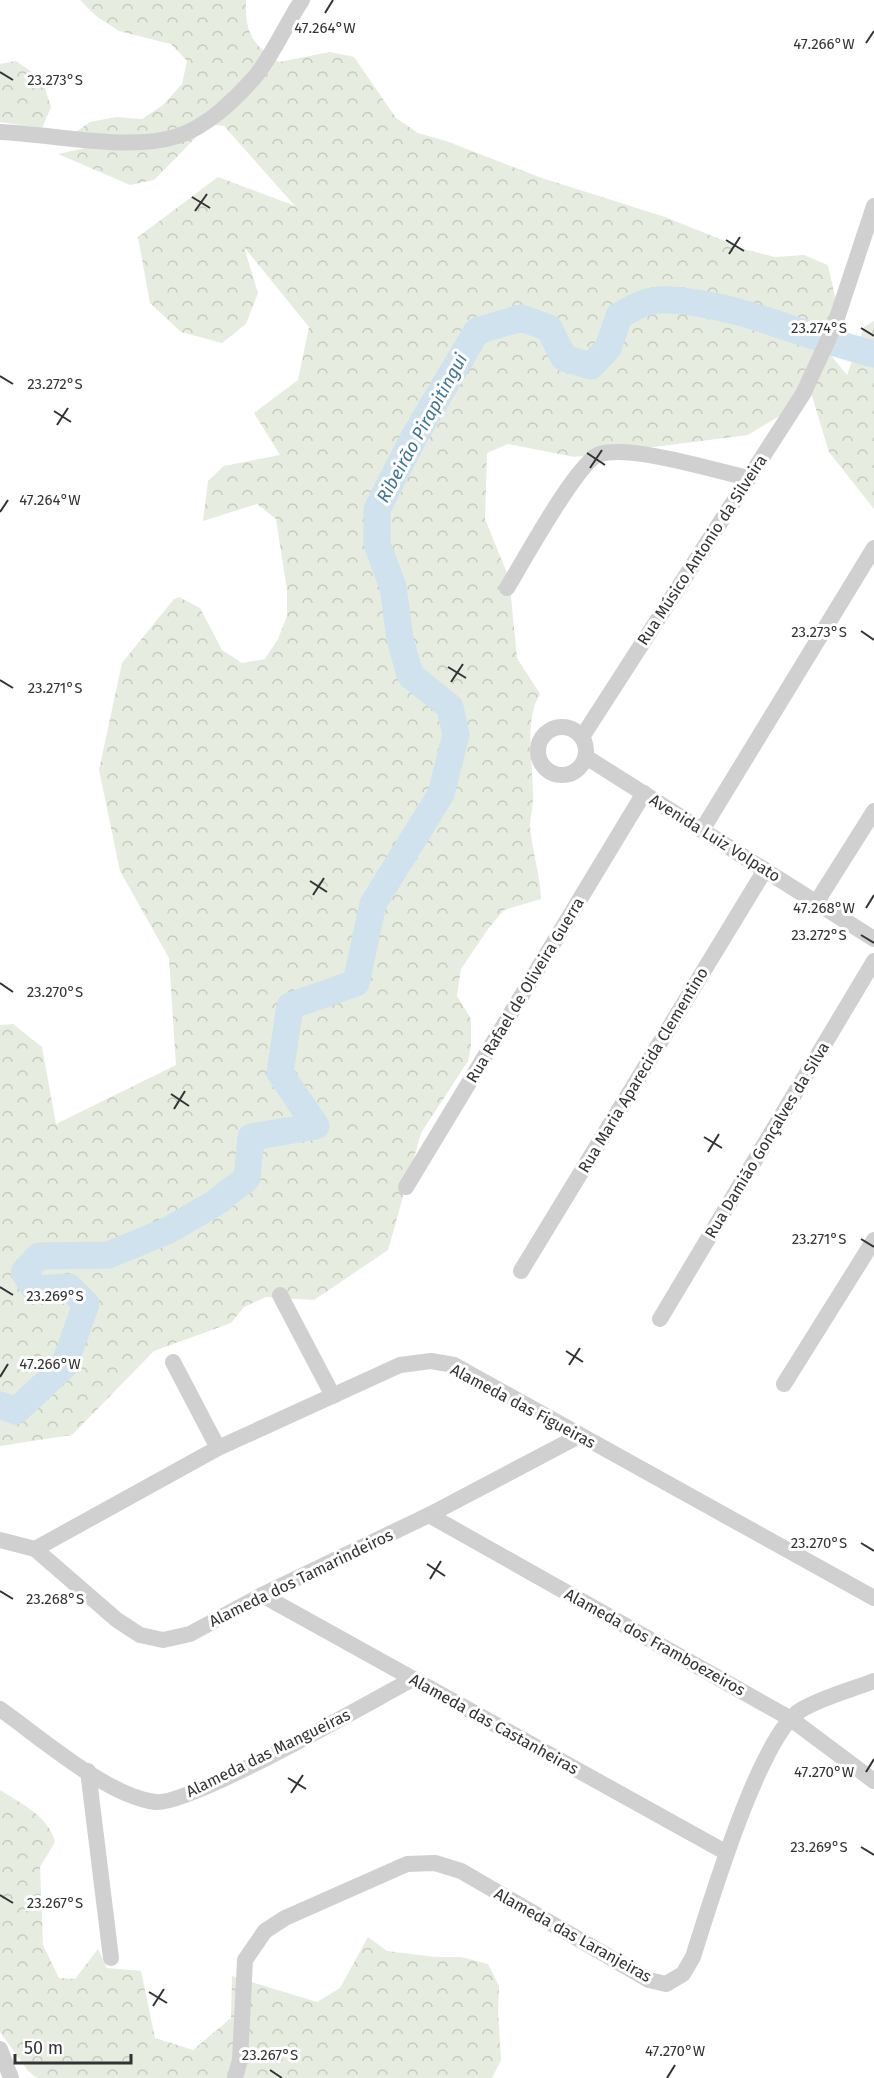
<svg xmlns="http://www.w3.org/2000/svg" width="874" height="2078" font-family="'Fira Sans',sans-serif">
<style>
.forest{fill:url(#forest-crowns)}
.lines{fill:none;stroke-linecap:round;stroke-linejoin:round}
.river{stroke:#cfe2ee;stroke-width:27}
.minor{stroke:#d0d0d0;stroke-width:16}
.ticks{fill:none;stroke:#333;stroke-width:2}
.labels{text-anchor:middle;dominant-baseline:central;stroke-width:6;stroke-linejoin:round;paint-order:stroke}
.street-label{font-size:16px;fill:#333;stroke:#fff}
.water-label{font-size:18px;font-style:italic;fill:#3f7597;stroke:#fff}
.ticks-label{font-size:15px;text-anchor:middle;fill:#333;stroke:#fff;stroke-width:6;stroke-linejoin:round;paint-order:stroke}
</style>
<defs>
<pattern id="forest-crowns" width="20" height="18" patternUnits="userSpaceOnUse" patternTransform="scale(1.5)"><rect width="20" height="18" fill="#e6ecdf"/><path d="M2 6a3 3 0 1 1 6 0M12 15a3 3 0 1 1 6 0" fill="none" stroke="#c6cbc0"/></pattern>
</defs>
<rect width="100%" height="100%" fill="#fff"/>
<g class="forest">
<path d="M 80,0 L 246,0 C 245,34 252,44 279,62 L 330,52 L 354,57 L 396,118 L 418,133 L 446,141 L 542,178 L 665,217 L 747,250 L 775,257 L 804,255 L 825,264 L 828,266 L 837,305 L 821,343 L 847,375 L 864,327 L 874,321 L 874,509 L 829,452 L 812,396 L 748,435 L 575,457 L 508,444 L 487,453 L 485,519 L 509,578 L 517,658 L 540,694 C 523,720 534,769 533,799 C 533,808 530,817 530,826 C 532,851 540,874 541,899 L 504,910 L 488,929 L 461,969 L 457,996 L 471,1019 L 471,1046 L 468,1061 L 421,1133 L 388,1250 L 314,1300 L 266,1297 L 244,1307 L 231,1323 L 154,1351 L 72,1435 L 0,1446 L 0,1025 L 13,1024 L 42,1047 L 56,1124 L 176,1065 L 169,958 L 120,871 L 99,770 L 122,663 L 174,599 L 179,597 L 200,608 L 222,650 L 242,663 L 265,659 L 278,639 L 287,616 L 287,590 L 276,519 L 257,504 L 203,521 L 208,481 L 224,466 L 280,455 L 254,413 L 298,380 L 309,327 L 244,247 L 258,293 L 246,324 L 222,343 L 181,332 L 150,303 L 138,237 L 218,177 L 295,206 L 224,126 L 209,124 L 154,180 L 130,185 L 58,154 L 90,147 L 73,134 L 90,122 L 116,117 L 142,119 L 163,105 L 182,84 L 187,61 L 171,44 L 119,31 L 96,16 Z"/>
<path d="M 16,61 L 42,79 L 51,107 L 42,128 L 0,122 L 0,64 Z"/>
<path d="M 0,1790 C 20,1803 49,1816 55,1842 L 40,1867 L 43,1945 L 59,1978 L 75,1979 L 98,1949 L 107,1968 L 141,1971 L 155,2038 L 193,2050 L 231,2018 L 232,1976 L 317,2002 L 340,1988 L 368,1937 L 387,1951 L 435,1957 L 461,1957 L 488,1964 L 499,1986 L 498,2011 L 501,2060 L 492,2078 L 37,2078 L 28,2071 L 0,2032 Z"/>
</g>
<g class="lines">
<path class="river" d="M 0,1405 L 16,1411 L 64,1366 L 86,1304 L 69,1287 L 35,1289 L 24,1272 L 39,1256 L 108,1255 L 167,1231 L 215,1203 L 247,1178 L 251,1137 L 316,1126 L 280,1073 L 290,1006 L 356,983 L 373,904 L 441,794 L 456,735 L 450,707 L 410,675 L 400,639 L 393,587 L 377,544 L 377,509 L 414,437 L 477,331 L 521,318 L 549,328 L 564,358 L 591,366 L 608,348 L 619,316 C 635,306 651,298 670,300 C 740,304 807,338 874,354"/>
<g class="minor">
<path d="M 0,132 C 53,134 128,152 178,136 C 208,126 233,101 254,78 C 272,57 286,24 302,0"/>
<path d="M 507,588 C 522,564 578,460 600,454 C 632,445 713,470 748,478"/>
<circle cx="562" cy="751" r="24"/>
<path d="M 582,737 L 803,394 L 834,327 L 874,206"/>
<path d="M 586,757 L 874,939"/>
<path d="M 702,830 L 874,548"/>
<path d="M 816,903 L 874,811"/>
<path d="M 406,1187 L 644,793"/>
<path d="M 521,1271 L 765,870"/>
<path d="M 280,1295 L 333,1396"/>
<path d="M 660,1319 L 874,961"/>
<path d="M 173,1362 L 218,1448"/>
<path d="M 784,1384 L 874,1240"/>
<path d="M 429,1515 L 791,1719 L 874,1781"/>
<path d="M 0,1540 L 35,1549 L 117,1620 L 140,1635 L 163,1640 L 190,1634 L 262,1595 L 429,1515 L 579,1436"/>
<path d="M 35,1549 L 218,1448 L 400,1365 L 431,1361 L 454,1365 L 874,1598"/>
<path d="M 262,1595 L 727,1853"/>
<path d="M 0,1709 C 40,1737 107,1796 155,1802 C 190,1806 371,1701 413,1679"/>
<path d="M 88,1771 L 111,1958"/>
<path d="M 0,2049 L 11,2078"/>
<path d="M 235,2078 L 240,2060 L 245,1960 L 265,1931 L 285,1918 L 407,1864 L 435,1863 L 461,1871 L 649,1980 L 666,1984 L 683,1974 L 693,1957 C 709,1907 760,1734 801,1710 C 823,1697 851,1690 874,1681"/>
</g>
</g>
<path class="ticks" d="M 325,13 L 333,0M 866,43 L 874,31M 0,72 L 13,80M 192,197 L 210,208M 195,211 L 207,194M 726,240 L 744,251M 729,254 L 740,237M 861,328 L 874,336M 0,376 L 13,384M 54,411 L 71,422M 57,425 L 68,408M 587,453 L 605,465M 590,468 L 602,450M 0,512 L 8,500M 861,631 L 874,640M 448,667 L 466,678M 0,680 L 13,688M 451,682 L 463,664M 310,881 L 327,892M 313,895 L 324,878M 866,908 L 874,895M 861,935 L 874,943M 0,983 L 13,992M 171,1094 L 189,1106M 174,1109 L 185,1091M 704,1137 L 722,1148M 708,1152 L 719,1134M 861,1239 L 874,1247M 0,1287 L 13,1295M 566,1351 L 583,1362M 569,1365 L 580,1348M 0,1377 L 8,1364M 861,1543 L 874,1551M 427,1564 L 445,1576M 430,1579 L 441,1561M 0,1591 L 13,1599M 866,1772 L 874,1759M 288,1778 L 306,1789M 291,1793 L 303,1775M 861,1847 L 874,1855M 0,1895 L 13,1903M 149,1992 L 167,2003M 153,2006 L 164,1989M 270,2070 L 282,2078M 667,2078 L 675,2065"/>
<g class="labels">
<g class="street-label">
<text transform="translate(702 550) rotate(-57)">Rua Músico Antonio da Silveira</text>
<text transform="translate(715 838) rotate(32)">Avenida Luiz Volpato</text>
<text transform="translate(525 990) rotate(-59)">Rua Rafael de Oliveira Guerra</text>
<text transform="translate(643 1070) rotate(-59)">Rua Maria Aparecida Clementino</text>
<text transform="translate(767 1140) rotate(-59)">Rua Damião Gonçalves da Silva</text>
<text transform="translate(523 1406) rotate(28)">Alameda das Figueiras</text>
<text transform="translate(301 1578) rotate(-26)">Alameda dos Tamarindeiros</text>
<text transform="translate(655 1642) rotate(29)">Alameda dos Framboezeiros</text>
<text transform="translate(494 1724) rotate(29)">Alameda das Castanheiras</text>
<text transform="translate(268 1753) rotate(-26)">Alameda das Mangueiras</text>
<text transform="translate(573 1935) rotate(29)">Alameda das Laranjeiras</text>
</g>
<g class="water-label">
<text transform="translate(422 428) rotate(-61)">Ribeirão Pirapitingui</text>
</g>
</g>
<g class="ticks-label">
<text x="325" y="33">47.264°W</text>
<text x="824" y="49">47.266°W</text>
<text x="55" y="85">23.273°S</text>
<text x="819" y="333">23.274°S</text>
<text x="55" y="389">23.272°S</text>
<text x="50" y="505">47.264°W</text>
<text x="819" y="637">23.273°S</text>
<text x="55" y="693">23.271°S</text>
<text x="824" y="913">47.268°W</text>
<text x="819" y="940">23.272°S</text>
<text x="55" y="997">23.270°S</text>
<text x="819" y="1244">23.271°S</text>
<text x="55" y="1301">23.269°S</text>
<text x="50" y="1369">47.266°W</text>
<text x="819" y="1548">23.270°S</text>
<text x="55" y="1604">23.268°S</text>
<text x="824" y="1777">47.270°W</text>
<text x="819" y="1852">23.269°S</text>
<text x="55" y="1908">23.267°S</text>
<text x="675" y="2056">47.270°W</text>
<text x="270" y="2060">23.267°S</text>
</g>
<path d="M15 2054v9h116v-9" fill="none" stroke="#333333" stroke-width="3"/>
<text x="24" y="2054" font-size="18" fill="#333333" stroke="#ffffff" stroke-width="4.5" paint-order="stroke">50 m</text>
</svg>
